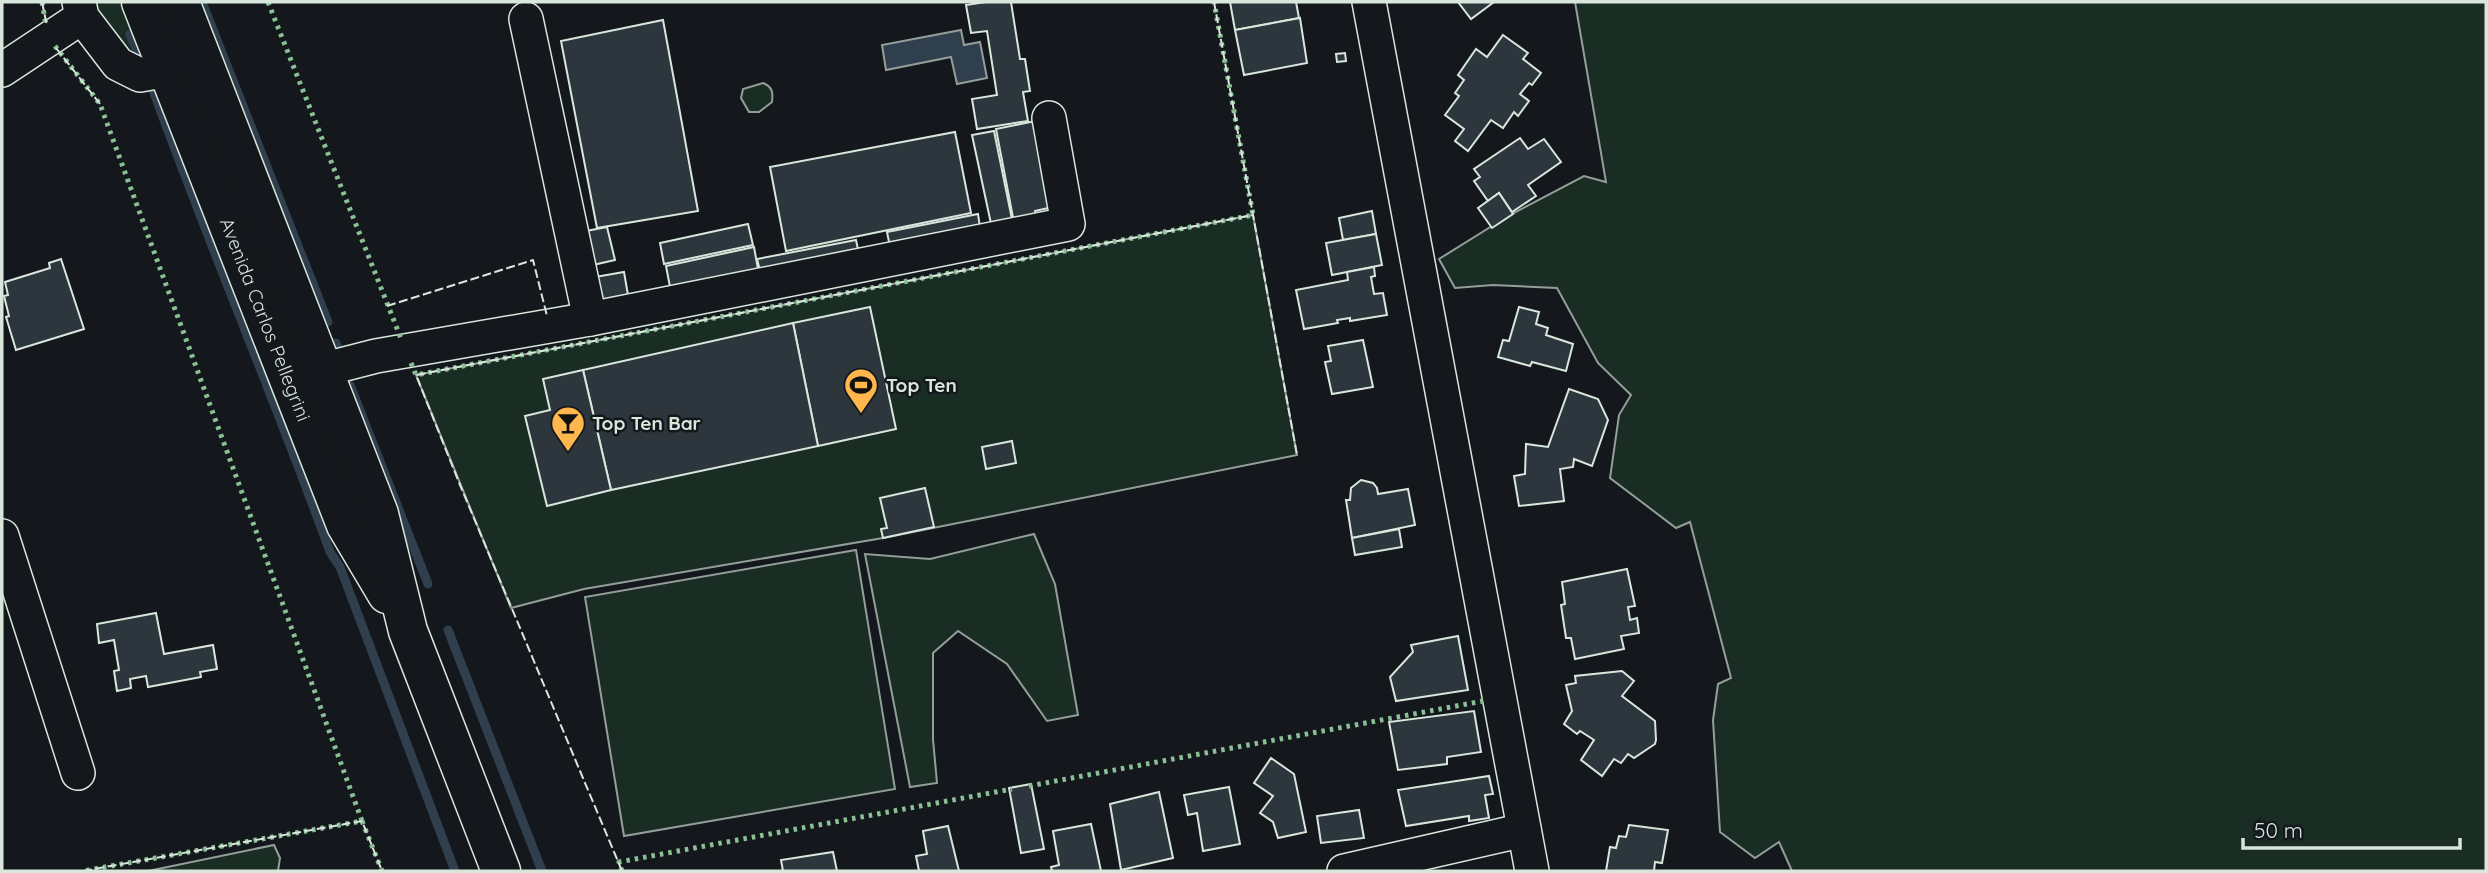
<svg xmlns="http://www.w3.org/2000/svg" width="2488" height="873" font-family="Quicksand,sans-serif">
<style>
.green{fill:#1a2d24;stroke:#939e99;stroke-width:2}
.water{fill:#2f3f4d;stroke:#939e99;stroke-width:2}
.lines{fill:none;stroke-linecap:round;stroke-linejoin:round}
.stream{stroke:#2f3f4d;stroke-width:9}
.building{fill:#2c363c;stroke:#d8e6dc;stroke-width:2}
.minor-casing{stroke:#d8e6dc;stroke-width:36}
.major-casing{stroke:#d8e6dc;stroke-width:41}
.minor{stroke:#14181c;stroke-width:33}
.major{stroke:#14181c;stroke-width:38}
.hedge{stroke:#8ac095;stroke-width:5;stroke-dasharray:3.5 5;stroke-linecap:butt}
.fence{stroke:#d8e6dc;stroke-width:2;stroke-dasharray:9 3.5;stroke-linecap:butt}
.labels{text-anchor:middle;dominant-baseline:central;stroke-width:5;stroke-linejoin:round;paint-order:stroke}
.street-label{font-size:19px;fill:#d8e6dc;stroke:#14181c}
.poi-label{font-size:19px;font-weight:bold;fill:#d8e6dc;stroke:#14181c;text-anchor:start}
</style>
<rect width="100%" height="100%" fill="#14181c"/>
<g class="green">
<path d="M 93,2 L 128,2 L 145,57 L 135,60 L 112,40 Z"/>
<path d="M 1575,2 L 2486,2 L 2486,871 L 1792,871 L 1779,842 L 1755,858 L 1720,832 L 1713,720 L 1718,684 L 1731,678 L 1690,522 L 1676,528 L 1610,478 L 1619,415 L 1631,395 L 1598,363 L 1557,288 L 1493,285 L 1455,288 L 1439,259 L 1508,216 L 1584,176 L 1606,182 Z"/>
<path d="M 763,83 C 773,87 773,93 772,102 L 759,112 L 749,112 L 741,98 L 743,89 Z"/>
<path d="M 1253,215 L 1297,455 L 883,538 L 584,589 L 511,608 L 416,375 Z"/>
<path d="M 1034,534 L 1055,584 L 1078,715 L 1047,721 L 1007,664 L 958,631 L 933,653 L 933,739 L 937,783 L 910,787 L 865,554 L 930,559 Z"/>
<path d="M 856,550 L 895,789 L 624,836 L 585,597 Z"/>
<path d="M 274,845 L 280,858 L 278,871 L 148,871 Z"/>
</g>
<path class="water" d="M 961,30 L 964,45 L 980,42 L 987,78 L 957,84 L 951,57 L 886,70 L 882,45 Z"/>
<g class="lines">
<g class="stream">
<path d="M 202,2 L 328,322"/>
<path d="M 130,34 L 141,61"/>
<path d="M 153,90 C 209,245 274,397 330,552 L 340,567 L 455,871"/>
<path d="M 336,343 L 339,351"/>
<path d="M 350,385 L 428,584"/>
<path d="M 448,630 L 542,871"/>
</g>
</g>
<g class="building">
<path d="M 986,2 L 1011,2 L 1020,59 L 1025,59 L 1030,91 L 1023,92 L 1028,121 L 977,129 L 972,99 L 997,95 L 987,31 L 971,33 L 966,5 Z"/>
<path d="M 1230,2 L 1296,2 L 1299,18 L 1235,30 Z"/>
<path d="M 1458,2 L 1494,2 L 1471,19 Z"/>
<path d="M 1300,18 L 1307,63 L 1244,75 L 1235,30 Z"/>
<path d="M 663,20 L 698,211 L 597,228 L 561,41 Z"/>
<path d="M 1503,35 L 1528,53 L 1523,59 L 1541,73 L 1532,85 L 1529,83 L 1520,94 L 1529,101 L 1518,116 L 1514,112 L 1503,128 L 1491,120 L 1468,151 L 1455,141 L 1464,129 L 1445,115 L 1459,96 L 1455,93 L 1464,80 L 1458,75 L 1476,49 L 1487,57 Z"/>
<path d="M 1345,53 L 1346,61 L 1337,62 L 1336,54 Z"/>
<path d="M 1040,120 L 1057,206 L 1035,211 L 1038,223 L 1015,228 L 996,129 Z"/>
<path d="M 994,131 L 1014,229 L 993,233 L 972,135 Z"/>
<path d="M 955,132 L 971,213 L 786,251 L 770,167 Z"/>
<path d="M 1520,138 L 1528,149 L 1544,139 L 1561,162 L 1528,185 L 1536,196 L 1512,212 L 1499,193 L 1488,201 L 1474,181 L 1480,177 L 1474,169 Z"/>
<path d="M 1499,193 L 1513,214 L 1492,228 L 1478,208 Z"/>
<path d="M 1372,211 L 1376,234 L 1343,240 L 1339,218 Z"/>
<path d="M 978,214 L 981,234 L 891,252 L 887,232 Z"/>
<path d="M 748,224 L 753,245 L 664,264 L 660,243 Z"/>
<path d="M 607,227 L 615,260 L 593,265 L 586,231 Z"/>
<path d="M 1376,234 L 1382,265 L 1332,275 L 1326,243 Z"/>
<path d="M 856,240 L 860,259 L 762,278 L 757,259 Z"/>
<path d="M 754,247 L 758,269 L 670,287 L 666,266 Z"/>
<path d="M 61,259 L 84,329 L 16,350 L 6,317 L 9,316 L 4,296 L 8,295 L 5,282 L 50,268 L 49,263 Z"/>
<path d="M 1374,267 L 1375,276 L 1371,277 L 1374,294 L 1383,293 L 1387,315 L 1350,321 L 1350,318 L 1337,320 L 1338,323 L 1304,329 L 1296,290 L 1348,280 L 1347,272 Z"/>
<path d="M 624,272 L 633,324 L 604,330 L 595,277 Z"/>
<path d="M 870,307 L 896,429 L 818,446 L 793,323 Z"/>
<path d="M 1519,307 L 1539,312 L 1536,324 L 1548,328 L 1546,335 L 1573,344 L 1566,371 L 1532,362 L 1530,366 L 1498,357 L 1503,340 L 1509,341 Z"/>
<path d="M 793,323 L 818,446 L 611,490 L 583,370 Z"/>
<path d="M 1363,340 L 1373,387 L 1332,394 L 1325,362 L 1331,361 L 1328,346 Z"/>
<path d="M 583,370 L 611,490 L 547,506 L 525,416 L 550,410 L 543,379 Z"/>
<path d="M 1569,389 L 1598,399 L 1608,420 L 1592,466 L 1574,459 L 1573,467 L 1560,469 L 1564,501 L 1519,506 L 1514,476 L 1525,474 L 1526,444 L 1548,447 Z"/>
<path d="M 1012,441 L 1016,463 L 986,469 L 982,447 Z"/>
<path d="M 1361,480 L 1373,483 L 1377,488 L 1378,494 L 1408,489 L 1415,525 L 1352,538 L 1346,500 L 1350,500 L 1351,488 Z"/>
<path d="M 925,488 L 934,527 L 883,538 L 881,529 L 887,528 L 880,498 Z"/>
<path d="M 1399,529 L 1402,547 L 1355,555 L 1352,538 Z"/>
<path d="M 1627,569 L 1635,606 L 1628,607 L 1630,620 L 1637,618 L 1639,633 L 1621,636 L 1624,649 L 1575,659 L 1571,638 L 1566,638 L 1561,605 L 1565,604 L 1562,582 Z"/>
<path d="M 156,613 L 164,654 L 213,645 L 217,669 L 200,672 L 201,677 L 148,687 L 146,676 L 130,679 L 131,688 L 117,691 L 114,671 L 119,670 L 114,640 L 99,643 L 97,624 Z"/>
<path d="M 1458,636 L 1468,690 L 1396,701 L 1390,677 L 1413,652 L 1411,645 Z"/>
<path d="M 1622,671 L 1634,681 L 1622,696 L 1655,721 L 1656,740 L 1655,744 L 1634,758 L 1628,754 L 1621,763 L 1614,759 L 1602,776 L 1581,760 L 1594,740 L 1580,731 L 1577,734 L 1564,724 L 1572,711 L 1566,685 L 1576,683 L 1575,676 Z"/>
<path d="M 1474,711 L 1481,752 L 1447,757 L 1447,764 L 1398,770 L 1389,722 Z"/>
<path d="M 1271,758 L 1294,774 L 1306,832 L 1278,838 L 1273,822 L 1260,813 L 1273,796 L 1254,783 Z"/>
<path d="M 1489,776 L 1493,794 L 1485,795 L 1489,818 L 1469,821 L 1469,816 L 1406,826 L 1398,790 Z"/>
<path d="M 1031,784 L 1044,849 L 1021,853 L 1009,788 Z"/>
<path d="M 1229,787 L 1240,844 L 1203,851 L 1197,813 L 1188,815 L 1184,795 Z"/>
<path d="M 1159,792 L 1173,858 L 1121,870 L 1110,804 Z"/>
<path d="M 1359,810 L 1364,838 L 1321,843 L 1317,816 Z"/>
<path d="M 1091,824 L 1101,871 L 1052,871 L 1051,867 L 1059,865 L 1053,831 Z"/>
<path d="M 1629,825 L 1668,830 L 1662,863 L 1655,862 L 1654,871 L 1606,871 L 1610,847 L 1616,848 L 1619,836 L 1626,837 Z"/>
<path d="M 948,826 L 959,871 L 919,871 L 916,856 L 927,854 L 923,831 Z"/>
<path d="M 833,852 L 837,871 L 783,871 L 781,860 Z"/>
</g>
<g class="lines">
<g class="minor-casing">
<g id="minor">
<path d="M 79,2 L 82,17 L 118,64 L 140,75 L 168,70 L 190,61"/>
<path d="M 1369,2 L 1532,871"/>
<path d="M 526,19 L 590,319"/>
<path d="M 2,70 L 82,17"/>
<path d="M 298,376 L 376,356 L 590,319 L 1068,224 L 1049,118"/>
<path d="M 2,536 L 78,773"/>
<path d="M 1344,871 L 1524,830"/>
</g>
</g>
<g class="major-casing">
<g id="major">
<path id="s1" d="M 141,2 L 346,525 L 387,594"/>
<path d="M 180,2 L 379,514 L 408,631 L 501,871"/>
</g>
</g>
<use href="#minor" class="minor"/>
<use href="#major" class="major"/>
<g class="hedge">
<path d="M 42,2 L 46,25"/>
<path d="M 268,2 L 402,341"/>
<path d="M 55,46 L 100,104 L 362,821 L 83,871"/>
<path d="M 411,363 L 416,375 L 1253,215 L 1214,2"/>
<path d="M 1029,786 L 1483,701"/>
<path d="M 362,821 L 382,871"/>
<path d="M 622,871 L 619,862 L 1012,789"/>
</g>
<g class="fence">
<path d="M 42,2 L 47,26"/>
<path d="M 1214,2 L 1297,455"/>
<path d="M 56,48 L 100,104"/>
<path d="M 387,306 L 533,260 L 547,316"/>
<path d="M 83,871 L 362,821 L 382,871"/>
<path d="M 622,871 L 460,485 L 416,375 L 1253,215"/>
</g>
</g>
<defs>
<g id="stadium-pin" transform="scale(1.75)"><path d="M0 17L-7.5 6A9.5 9.5 0 1 1 7.5 6Z" fill="#ffb74d" stroke="#14181c"/><path d="M0-5a6.5 5 0 1 0 0 10a6.5 5 0 1 0 0-10ZM-3.5-1.8h7v3.6h-7Z" fill="#111"/></g>
<g id="bar-pin" transform="scale(1.75)"><path d="M0 17L-7.5 6A9.5 9.5 0 1 1 7.5 6Z" fill="#ffb74d" stroke="#14181c"/><path d="M-6-5H6L.8 .8V4.5H3.5V6h-7V4.5H-.8V.8Z" fill="#111"/></g>
</defs>
<g fill-rule="evenodd">
<use href="#stadium-pin" x="861" y="385"/>
<use href="#bar-pin" x="568" y="423"/>
</g>
<g class="labels">
<g class="street-label">
<text stroke="none"><textPath href="#s1" startOffset="341">Avenida Carlos Pellegrini</textPath></text>
</g>
<g class="poi-label">
<text x="886" y="385">Top Ten</text>
<text x="592" y="423">Top Ten Bar</text>
</g>
</g>
<rect width="2488" height="873" fill="none" stroke="#d8e6dc" stroke-width="7"/>
<path d="M2243 838v10h217v-10" fill="none" stroke="#d8e6dc" stroke-width="3.5"/>
<text x="2254" y="838" font-size="21" fill="#d8e6dc" stroke="#14181c" stroke-width="5" paint-order="stroke">50 m</text>
</svg>
